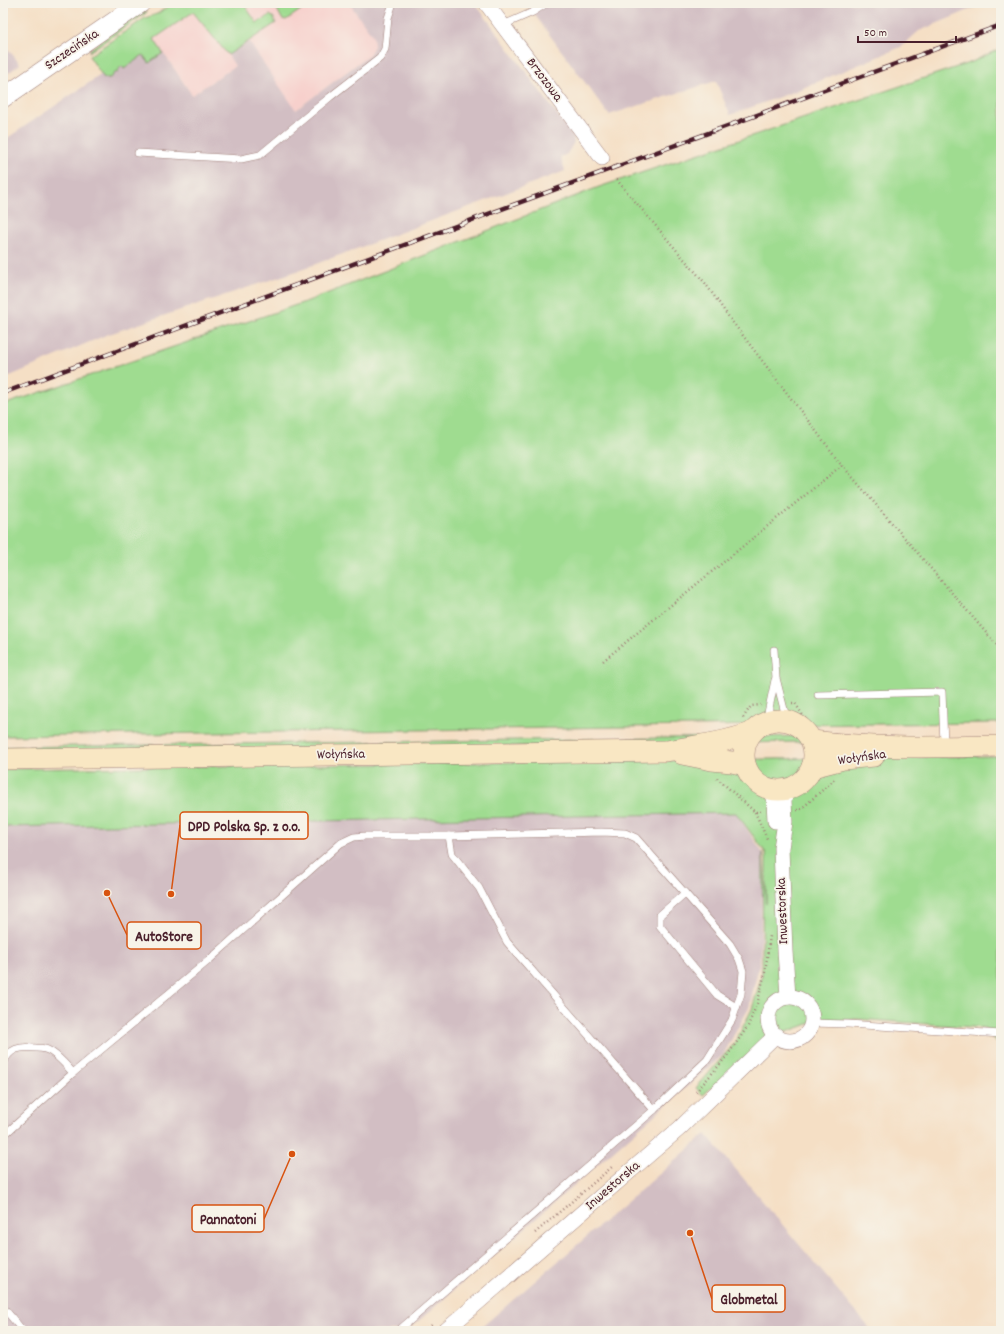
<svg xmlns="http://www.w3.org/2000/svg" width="1004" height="1334" font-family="Dekko,sans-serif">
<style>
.built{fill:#f7d0cc}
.industrial{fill:#d2bec3}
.green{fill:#9fdc90;stroke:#747e5e}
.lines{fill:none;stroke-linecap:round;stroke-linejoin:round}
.service-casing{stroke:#a07f78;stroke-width:8}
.minor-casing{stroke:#a07f78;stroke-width:16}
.tertiary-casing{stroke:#a07f78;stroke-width:20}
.secondary-casing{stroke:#a07f78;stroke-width:22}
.path{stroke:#a07f78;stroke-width:2.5;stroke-dasharray:1 3;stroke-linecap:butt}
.service{stroke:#fff;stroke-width:7}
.minor{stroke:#fff;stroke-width:15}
.tertiary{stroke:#fff;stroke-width:19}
.secondary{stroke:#f9e7c3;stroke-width:21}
.rail-casing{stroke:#4a1f2b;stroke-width:4.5}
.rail{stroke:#f7f3e8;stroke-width:3;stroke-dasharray:9;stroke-linecap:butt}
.labels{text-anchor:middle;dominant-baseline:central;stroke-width:3.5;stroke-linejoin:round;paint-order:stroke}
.street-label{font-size:14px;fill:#4a1f2b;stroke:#f7f3e8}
.leader{fill:none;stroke:#d8530f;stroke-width:1.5}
.callout-dot{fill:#d8530f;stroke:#f7f3e8;stroke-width:1.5}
.callout{fill:#f7f3e8;stroke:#d8530f;stroke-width:1.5}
.callout-label{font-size:15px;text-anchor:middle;font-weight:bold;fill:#4a1f2b}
</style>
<rect width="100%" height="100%" fill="#f7f3e8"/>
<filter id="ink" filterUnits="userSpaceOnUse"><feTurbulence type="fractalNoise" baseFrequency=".025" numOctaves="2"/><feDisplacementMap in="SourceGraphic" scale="8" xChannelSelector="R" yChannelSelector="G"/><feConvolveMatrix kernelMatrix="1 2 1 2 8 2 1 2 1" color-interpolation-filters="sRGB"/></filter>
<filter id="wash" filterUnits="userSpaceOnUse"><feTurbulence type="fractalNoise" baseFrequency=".012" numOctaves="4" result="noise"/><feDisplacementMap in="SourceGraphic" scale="16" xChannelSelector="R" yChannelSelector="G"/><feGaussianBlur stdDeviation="0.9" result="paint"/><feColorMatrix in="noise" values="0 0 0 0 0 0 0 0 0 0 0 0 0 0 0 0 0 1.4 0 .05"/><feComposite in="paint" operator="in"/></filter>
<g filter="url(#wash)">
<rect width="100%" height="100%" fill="#f5dfc5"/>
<path class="built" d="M 207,3 L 349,3 L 374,36 L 374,46 L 369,55 L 296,110 L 235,66 L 192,95 L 154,39 Z"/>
<g class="industrial">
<path d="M 349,3 L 475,3 L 573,136 L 574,142 L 567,154 L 560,157 L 565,171 L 297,271 L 106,335 L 3,379 L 3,141 L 154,39 L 192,95 L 235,66 L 228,55 L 249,42 L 296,110 L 369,55 L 374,46 L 373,36 Z"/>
<path d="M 526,3 L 986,3 L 919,31 L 901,47 L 793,92 L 730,115 L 716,81 L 609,115 Z"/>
<path d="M 3,43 L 20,64 L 3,77 Z"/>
<path d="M 736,813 L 763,853 L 760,961 L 749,1008 L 723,1055 L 407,1331 L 3,1331 L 3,827 Z"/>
<path d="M 706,1134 L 872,1331 L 477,1331 Z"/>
</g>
<g class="green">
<path d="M 173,3 L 243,3 L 257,23 L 270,15 L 274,18 L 276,23 L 228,55 L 193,12 L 154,39 L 163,53 L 149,63 L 143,55 L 124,69 L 122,66 L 118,70 L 119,72 L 117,73 L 116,72 L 110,78 L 104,78 L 89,56 L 145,18 L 157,14 Z"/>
<path d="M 287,3 L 311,3 L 286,20 L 282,19 L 277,9 Z"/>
<path d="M 142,11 L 147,11 L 146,13 L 89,52 L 90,49 Z"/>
<path d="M 1001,48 L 1001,723 L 767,725 L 3,736 L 3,405 L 308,301 L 599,187 L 972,62 Z"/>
<path d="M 813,736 L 805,742 L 3,753 L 3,747 Z"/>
<path d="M 1001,756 L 1001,1047 L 985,1028 L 856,1019 L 808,1024 L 778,1035 L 750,1054 L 703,1095 L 696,1088 L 734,1044 L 752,1009 L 762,975 L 763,853 L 766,904 L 766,853 L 736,813 L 3,827 L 3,769 Z"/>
</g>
</g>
<g filter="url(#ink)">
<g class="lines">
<g class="service-casing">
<g id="service">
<path d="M 503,25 L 533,12 L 547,3"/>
<path d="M 138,153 L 241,159 L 260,155 L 330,97 L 380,58 L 385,49 L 388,18 L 393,3"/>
<path d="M 774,650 L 776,678 L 787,721"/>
<path d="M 818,695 L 942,692 L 944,745"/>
<path d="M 766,722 L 775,680"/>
<path d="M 685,893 L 660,915 L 660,926 L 717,995 L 736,1007"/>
<path d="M 811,1023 L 848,1024 L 1001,1034"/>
<path d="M 3,1064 C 9,1048 20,1046 36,1048 C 39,1048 42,1048 45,1049 C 54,1051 67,1066 73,1073 L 3,1136"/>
<path d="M 73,1073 L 208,961 L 341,843 L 354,837 L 365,836 L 449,836 L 452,854 L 479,888 L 507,942 L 654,1110"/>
<path d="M 3,1307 L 23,1331"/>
<path d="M 398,1331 L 654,1110 L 707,1060 L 732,1020 L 741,994 L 743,971 L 739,959 L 730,944 L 636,838 L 625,833 L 601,832 L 449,836"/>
</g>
</g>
<g class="minor-casing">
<g id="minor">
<path d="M 486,3 L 602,158"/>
<path d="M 769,789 L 774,800 L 775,821"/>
<path d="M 787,790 L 784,800 L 785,822 L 781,848 L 785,951 L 788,997"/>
<circle cx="790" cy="1019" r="22"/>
<path d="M 445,1331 L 680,1128 L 776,1035"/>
</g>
</g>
<g class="tertiary-casing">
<path id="tertiary" d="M 3,98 L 141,3"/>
</g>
<g class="secondary-casing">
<g id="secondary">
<circle cx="779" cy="755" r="35"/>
<path d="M 812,741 C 874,749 938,747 1001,746"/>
<path d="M 682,754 L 712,760 L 732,762 L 745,765"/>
<path d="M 3,759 L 666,751 C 695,746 723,743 751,733"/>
<path d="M 812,767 L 843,759 L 874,756"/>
</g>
</g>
<g class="path">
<path d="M 842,465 L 1000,649"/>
<path d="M 603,661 L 842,465 L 731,320 L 705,283 L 684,259 L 616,179"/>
<path d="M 792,703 L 795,703 L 809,725"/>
<path d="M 743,718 L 751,706 L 761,705"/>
<path d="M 717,778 L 755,812 L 763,812"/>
<path d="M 797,810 L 800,810 L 836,778"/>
<path d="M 755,812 L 768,841"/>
<path d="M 696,1092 L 727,1056 L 748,1026 L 758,1001 L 765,972 L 770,936"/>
<path d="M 535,1233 L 612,1167"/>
<path d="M 425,1331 L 433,1324"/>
</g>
<use href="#service" class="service"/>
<use href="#minor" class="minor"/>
<use href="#tertiary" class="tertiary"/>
<use href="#secondary" class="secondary"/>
<g class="rail-casing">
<path id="rail" d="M 3,393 L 1001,25"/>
</g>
<use href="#rail" class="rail"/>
</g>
</g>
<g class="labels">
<g class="street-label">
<text transform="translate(72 50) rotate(-34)">Szczecińska</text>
<text transform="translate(544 80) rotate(53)">Brzozowa</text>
<text transform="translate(341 755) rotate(-1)">Wołyńska</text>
<text transform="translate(862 758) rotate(-8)">Wołyńska</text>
<text transform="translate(783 911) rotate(-92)">Inwestorska</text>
<text transform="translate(613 1186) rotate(-41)">Inwestorska</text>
</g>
</g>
<path class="leader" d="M171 894L180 825M107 893L127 935M292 1154L264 1219M690 1233L712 1299"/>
<g class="callout-dot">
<circle cx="171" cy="894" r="4"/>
<circle cx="107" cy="893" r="4"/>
<circle cx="292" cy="1154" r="4"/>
<circle cx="690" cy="1233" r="4"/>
</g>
<g class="callout">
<rect x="180" y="812" width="128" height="27" rx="4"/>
<rect x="127" y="922" width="74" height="27" rx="4"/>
<rect x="192" y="1205" width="72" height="27" rx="4"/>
<rect x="712" y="1285" width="73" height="27" rx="4"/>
</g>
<g class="callout-label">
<text x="244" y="831">DPD Polska Sp. z o.o.</text>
<text x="164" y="941">AutoStore</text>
<text x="228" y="1224">Pannatoni</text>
<text x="749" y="1304">Globmetal</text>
</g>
<rect width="1004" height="1334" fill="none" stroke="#f7f3e8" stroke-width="16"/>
<path d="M858 36v6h98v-6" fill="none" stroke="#4a1f2b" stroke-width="2"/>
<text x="864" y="36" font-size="12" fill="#4a1f2b" stroke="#f7f3e8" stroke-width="3" paint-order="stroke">50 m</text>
</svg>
